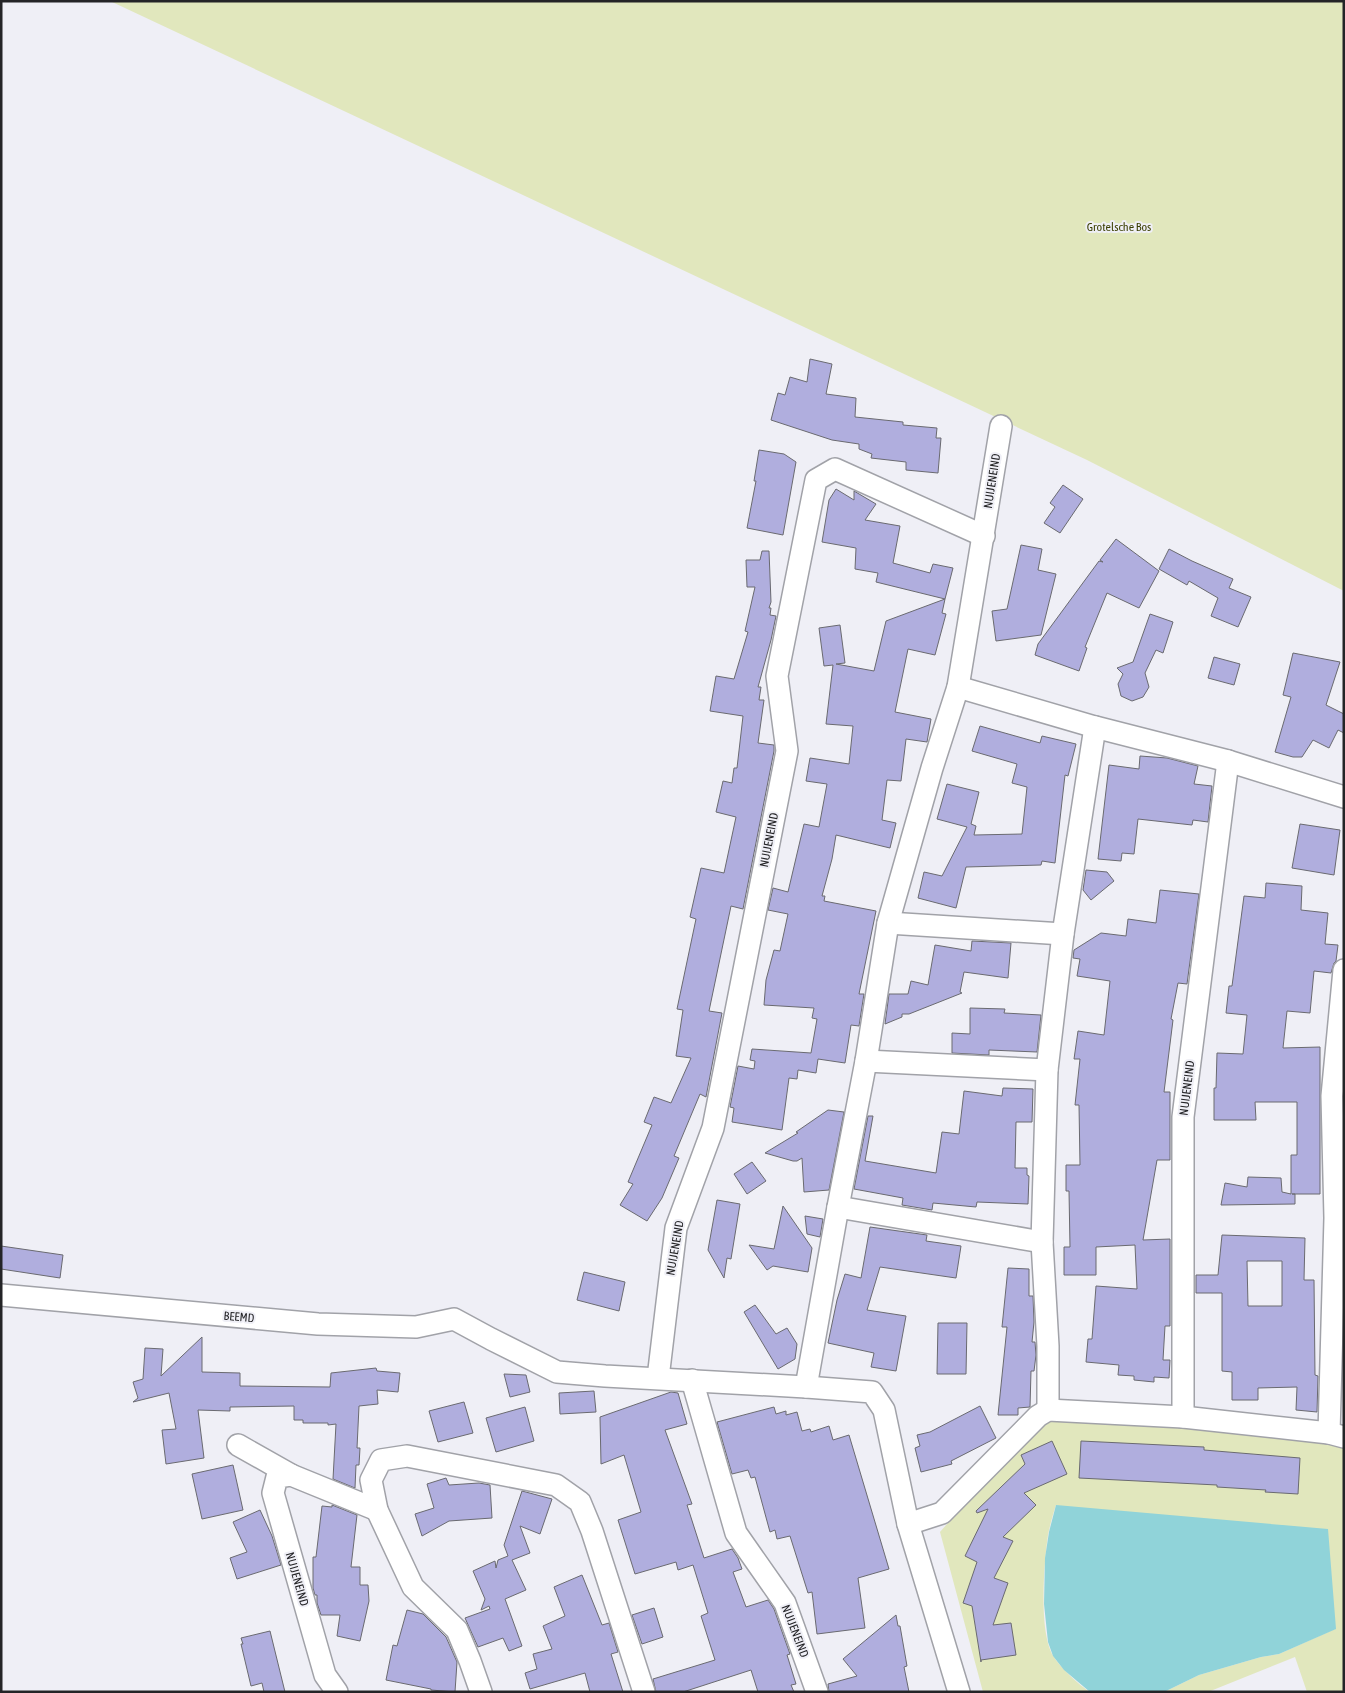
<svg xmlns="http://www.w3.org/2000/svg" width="1345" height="1693" font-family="'Asap Condensed',sans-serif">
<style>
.green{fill:#e1e7bd}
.water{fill:#90d3d9}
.building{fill:#b0aede;stroke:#6a6a70;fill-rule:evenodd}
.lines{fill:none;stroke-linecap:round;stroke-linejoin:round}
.street-casing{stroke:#a1a2a8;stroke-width:24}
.street{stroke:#fff;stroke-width:21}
.labels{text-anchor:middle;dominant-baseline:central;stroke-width:4;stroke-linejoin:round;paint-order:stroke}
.park-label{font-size:12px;fill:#3a3f01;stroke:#efeff6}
.street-label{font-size:12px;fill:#242427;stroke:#efeff6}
</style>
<rect width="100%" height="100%" fill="#efeff6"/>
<g class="green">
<path d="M 110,1 L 1344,1 L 1344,591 L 1087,460 Z"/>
<path d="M 1066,1415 L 1344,1438 L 1344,1692 L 1307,1692 L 1295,1657 L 1208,1692 L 1164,1692 L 1199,1675 L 1261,1657 L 1279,1654 L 1335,1629 L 1056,1505 C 1053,1514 1050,1525 1048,1535 C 1044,1562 1038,1634 1054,1657 C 1061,1668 1079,1685 1090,1692 L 983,1692 L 940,1532 L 1025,1435 L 1046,1422 Z"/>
</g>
<path class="water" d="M 1056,1505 L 1328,1529 L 1336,1629 L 1279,1654 L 1261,1657 L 1199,1675 L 1164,1692 L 1090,1692 L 1064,1670 L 1053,1656 L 1048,1642 L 1044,1604 L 1045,1558 L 1049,1532 Z"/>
<g class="building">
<path d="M 810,359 L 832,364 L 826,394 L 856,398 L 855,417 L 903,422 L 903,425 L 937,428 L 936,438 L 941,438 L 938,473 L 906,470 L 906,462 L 871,458 L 872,454 L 859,449 L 859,444 L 832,440 L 771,420 L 778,393 L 785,395 L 790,377 L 807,382 Z"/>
<path d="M 759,450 L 784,454 L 796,462 L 783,535 L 747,528 L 756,481 L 754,481 Z"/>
<path d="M 1063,485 L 1083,499 L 1060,533 L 1044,523 L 1055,507 L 1050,503 Z"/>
<path d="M 836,489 L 854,500 L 854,491 L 876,504 L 865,520 L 900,526 L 893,563 L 930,573 L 933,564 L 953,568 L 945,599 L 876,582 L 878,573 L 855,569 L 856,548 L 822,542 L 829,500 Z"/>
<path d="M 1116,539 L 1159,571 L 1139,608 L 1107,593 L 1085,647 L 1087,648 L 1079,671 L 1035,655 L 1038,644 L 1099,561 L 1103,562 L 1100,560 Z"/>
<path d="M 1021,545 L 1042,549 L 1038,570 L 1056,574 L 1041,635 L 996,641 L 992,611 L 1007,609 Z"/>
<path d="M 1169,549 L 1192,561 L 1233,579 L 1229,588 L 1251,597 L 1238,627 L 1211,616 L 1218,598 L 1189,581 L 1187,585 L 1159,569 Z"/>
<path d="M 762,551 L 769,551 L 771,602 L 769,608 L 771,608 L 770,615 L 776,616 L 771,640 L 758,687 L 761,687 L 759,700 L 764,700 L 758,743 L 774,745 L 774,751 L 743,909 L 731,906 L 709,1011 L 722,1013 L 706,1097 L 700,1094 L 674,1156 L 679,1158 L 662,1198 L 647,1221 L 620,1205 L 633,1184 L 628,1182 L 652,1125 L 644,1122 L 654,1097 L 671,1103 L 691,1058 L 676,1056 L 683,1010 L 677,1009 L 696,919 L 690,917 L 701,868 L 724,873 L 736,817 L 716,812 L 723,781 L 732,783 L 734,768 L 737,768 L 743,716 L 710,711 L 716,676 L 734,679 L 748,632 L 745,631 L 755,587 L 747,587 L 746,560 L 760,560 Z"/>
<path d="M 945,599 L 942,613 L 946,614 L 935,655 L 908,649 L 895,712 L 931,719 L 927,742 L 906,739 L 901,781 L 887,780 L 882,820 L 896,823 L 890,848 L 836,835 L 832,859 L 822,896 L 825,896 L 824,901 L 876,911 L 859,994 L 864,994 L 859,1026 L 851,1025 L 845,1063 L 818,1059 L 816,1073 L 798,1070 L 797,1079 L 789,1078 L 782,1130 L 732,1122 L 734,1108 L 730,1107 L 738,1066 L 754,1069 L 755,1061 L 750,1060 L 752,1049 L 811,1053 L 817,1019 L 812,1018 L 814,1008 L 764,1005 L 766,980 L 774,950 L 780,951 L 788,914 L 768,910 L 773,888 L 788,892 L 804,824 L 819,827 L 827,784 L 806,781 L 810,758 L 849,764 L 853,726 L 826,724 L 833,665 L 824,666 L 819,628 L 840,625 L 845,663 L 836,664 L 874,671 L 886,621 Z"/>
<path d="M 1150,614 L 1173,622 L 1163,653 L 1156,650 L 1145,673 L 1149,687 L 1143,697 L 1132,701 L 1121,696 L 1118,684 L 1123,674 L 1117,668 L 1133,662 Z"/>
<path d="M 1293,653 L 1340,662 L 1326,705 L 1344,714 L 1344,733 L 1338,730 L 1329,748 L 1313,740 L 1302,757 L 1293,757 L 1275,752 L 1291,697 L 1283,695 Z"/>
<path d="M 1214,657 L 1240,664 L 1234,685 L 1208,678 Z"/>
<path d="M 980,726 L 1040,743 L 1042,736 L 1076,744 L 1068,776 L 1065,775 L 1055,863 L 1042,861 L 1041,865 L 966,867 L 956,908 L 918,898 L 924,872 L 942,876 L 967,827 L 937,819 L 947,784 L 979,792 L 971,824 L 976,826 L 974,835 L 1022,834 L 1027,787 L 1012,783 L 1017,764 L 972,751 Z"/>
<path d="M 1140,756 L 1167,758 L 1198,766 L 1194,784 L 1212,786 L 1208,822 L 1193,820 L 1192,825 L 1138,819 L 1134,854 L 1122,853 L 1121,861 L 1098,859 L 1109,765 L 1139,769 Z"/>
<path d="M 1300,824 L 1340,830 L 1334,875 L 1292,868 Z"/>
<path d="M 1086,870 L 1107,872 L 1114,881 L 1091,900 L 1083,890 Z"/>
<path d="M 1266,883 L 1302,886 L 1301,910 L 1328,913 L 1325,944 L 1338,945 L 1336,961 L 1334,963 L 1331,973 L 1314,971 L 1310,1013 L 1287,1011 L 1283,1048 L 1320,1047 L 1320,1194 L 1292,1194 L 1295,1194 L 1295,1204 L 1221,1205 L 1225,1183 L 1247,1187 L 1248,1177 L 1281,1178 L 1282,1192 L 1291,1194 L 1291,1155 L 1297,1155 L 1297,1102 L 1255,1102 L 1256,1120 L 1214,1120 L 1214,1088 L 1216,1088 L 1217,1053 L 1243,1054 L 1247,1015 L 1226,1013 L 1229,986 L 1232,986 L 1244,896 L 1265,898 Z"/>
<path d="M 1160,890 L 1199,894 L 1187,984 L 1178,983 L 1171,1019 L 1173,1020 L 1164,1092 L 1170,1092 L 1170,1160 L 1157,1160 L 1143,1240 L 1170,1239 L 1170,1326 L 1165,1326 L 1163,1360 L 1170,1360 L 1169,1378 L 1154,1377 L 1154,1382 L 1134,1380 L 1134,1376 L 1118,1375 L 1119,1365 L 1086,1362 L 1088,1339 L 1092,1339 L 1096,1286 L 1137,1289 L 1135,1245 L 1096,1247 L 1096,1275 L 1064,1275 L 1064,1247 L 1070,1247 L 1069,1191 L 1066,1191 L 1066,1165 L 1080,1165 L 1079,1105 L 1075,1105 L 1080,1059 L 1074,1059 L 1078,1031 L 1104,1035 L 1110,981 L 1077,976 L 1080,959 L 1073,958 L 1074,950 L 1101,933 L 1126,936 L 1128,919 L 1156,923 Z"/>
<path d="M 972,941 L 1011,943 L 1008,978 L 964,972 L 960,992 L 962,993 L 909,1014 L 902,1014 L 902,1017 L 885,1024 L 889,994 L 908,994 L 911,981 L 928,985 L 935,945 L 971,951 Z"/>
<path d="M 970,1008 L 1005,1009 L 1004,1013 L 1041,1015 L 1037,1052 L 989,1050 L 989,1055 L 952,1053 L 952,1033 L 970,1034 Z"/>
<path d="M 1003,1088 L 1033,1089 L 1032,1122 L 1016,1122 L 1015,1168 L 1027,1168 L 1027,1175 L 1029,1176 L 1028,1204 L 977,1202 L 976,1207 L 933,1203 L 932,1210 L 902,1205 L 903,1198 L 854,1189 L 868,1116 L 873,1116 L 865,1161 L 936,1173 L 942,1132 L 959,1134 L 964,1091 L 1002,1096 Z"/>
<path d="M 828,1110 L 844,1112 L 829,1190 L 804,1192 L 802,1158 L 797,1161 L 793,1161 L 765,1153 L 798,1133 L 796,1132 Z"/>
<path d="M 752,1162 L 766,1181 L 747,1194 L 734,1174 Z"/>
<path d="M 717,1200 L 740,1204 L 731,1259 L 727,1258 L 724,1278 L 708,1250 Z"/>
<path d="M 783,1206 L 812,1248 L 808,1272 L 773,1266 L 767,1270 L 749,1245 L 774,1249 Z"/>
<path d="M 805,1216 L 823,1219 L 820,1237 L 807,1234 Z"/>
<path d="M 870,1227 L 927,1235 L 926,1241 L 961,1246 L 956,1278 L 880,1267 L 867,1310 L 906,1316 L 896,1371 L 871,1367 L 874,1353 L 828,1343 L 837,1300 L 845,1274 L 861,1278 Z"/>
<path d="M 1222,1235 L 1305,1238 L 1304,1280 L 1314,1280 L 1315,1375 L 1318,1376 L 1317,1412 L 1296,1410 L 1297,1387 L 1258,1388 L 1258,1400 L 1232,1400 L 1232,1372 L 1222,1371 L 1222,1293 L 1196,1293 L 1196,1275 L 1218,1275 ZM 1247,1261 L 1282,1261 L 1282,1306 L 1248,1306 Z"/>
<path d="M 1,1246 L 63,1255 L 60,1278 L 1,1269 Z"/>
<path d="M 1008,1268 L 1029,1269 L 1029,1296 L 1033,1296 L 1034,1322 L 1032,1342 L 1035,1342 L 1036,1355 L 1034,1371 L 1031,1371 L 1030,1407 L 1018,1408 L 1018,1415 L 998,1415 L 1007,1327 L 1002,1327 Z"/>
<path d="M 584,1272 L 625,1282 L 619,1311 L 577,1300 Z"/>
<path d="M 755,1305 L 776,1334 L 787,1328 L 797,1344 L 795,1359 L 778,1369 L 744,1312 Z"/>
<path d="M 938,1323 L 967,1323 L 966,1374 L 937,1374 Z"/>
<path d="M 202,1337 L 202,1372 L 240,1373 L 240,1386 L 330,1387 L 331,1373 L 376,1368 L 377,1371 L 400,1373 L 398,1392 L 377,1390 L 378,1404 L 359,1406 L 357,1448 L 360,1448 L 359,1465 L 356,1465 L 355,1488 L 333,1479 L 336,1424 L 328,1425 L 328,1423 L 303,1423 L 303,1420 L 294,1420 L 294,1406 L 230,1407 L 230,1411 L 198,1410 L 204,1458 L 166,1464 L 162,1430 L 176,1429 L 169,1393 L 133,1402 L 138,1398 L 133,1382 L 143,1379 L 145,1348 L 163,1349 L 161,1376 Z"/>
<path d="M 504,1374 L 526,1375 L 530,1392 L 510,1397 Z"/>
<path d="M 594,1391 L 596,1412 L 560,1414 L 559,1393 Z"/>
<path d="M 671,1392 L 678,1393 L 687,1424 L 665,1430 L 692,1504 L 687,1505 L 704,1558 L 732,1549 L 738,1558 L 742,1569 L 733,1572 L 746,1607 L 768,1600 L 774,1609 L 790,1654 L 787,1655 L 796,1684 L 791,1685 L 794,1692 L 758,1692 L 751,1670 L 683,1692 L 656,1692 L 653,1679 L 715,1660 L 701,1616 L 708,1613 L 693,1565 L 678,1570 L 676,1562 L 635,1574 L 618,1520 L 641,1512 L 624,1455 L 601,1464 L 600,1417 Z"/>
<path d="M 464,1402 L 473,1433 L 438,1442 L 429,1411 Z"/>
<path d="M 980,1406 L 996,1438 L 951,1461 L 952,1464 L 921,1472 L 915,1448 L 920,1446 L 917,1435 L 930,1432 Z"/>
<path d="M 525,1407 L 534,1441 L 496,1452 L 486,1418 Z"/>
<path d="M 774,1407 L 776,1414 L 786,1411 L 786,1415 L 797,1412 L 802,1431 L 810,1429 L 811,1432 L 829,1426 L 833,1440 L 849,1435 L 889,1569 L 858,1578 L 865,1628 L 817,1634 L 812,1592 L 808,1593 L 790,1536 L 777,1539 L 775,1530 L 770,1532 L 755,1477 L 751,1478 L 748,1470 L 732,1474 L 717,1422 Z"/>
<path d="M 1052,1441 L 1067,1474 L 1024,1493 L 1036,1505 L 1003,1537 L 1013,1541 L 994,1578 L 1008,1583 L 993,1625 L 1011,1623 L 1016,1655 L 981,1660 L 981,1662 L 972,1606 L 963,1603 L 977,1562 L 965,1556 L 988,1509 L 977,1513 L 976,1511 L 1025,1464 L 1021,1455 Z"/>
<path d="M 1081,1441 L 1204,1447 L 1204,1450 L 1300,1458 L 1298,1494 L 1265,1492 L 1266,1490 L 1217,1487 L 1217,1485 L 1079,1478 Z"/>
<path d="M 233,1465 L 243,1510 L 202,1519 L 192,1474 Z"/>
<path d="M 446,1478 L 449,1485 L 479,1483 L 490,1485 L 492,1518 L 449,1521 L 422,1536 L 415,1514 L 434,1508 L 427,1484 Z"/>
<path d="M 522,1491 L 552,1499 L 540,1534 L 520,1526 L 530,1553 L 512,1560 L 526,1590 L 505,1599 L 522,1646 L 509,1651 L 503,1638 L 478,1647 L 465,1618 L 490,1609 L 489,1606 L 481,1610 L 485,1599 L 473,1571 L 495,1561 L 496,1568 L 498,1560 L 508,1556 L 504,1545 Z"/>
<path d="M 332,1505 L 357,1515 L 351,1567 L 360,1567 L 360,1585 L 368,1585 L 369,1601 L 360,1641 L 337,1636 L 340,1615 L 321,1615 L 317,1603 L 317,1595 L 315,1595 L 313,1588 L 313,1557 L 316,1557 L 322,1506 L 332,1507 Z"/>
<path d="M 260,1510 L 272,1536 L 281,1565 L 237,1579 L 230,1558 L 247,1552 L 233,1522 Z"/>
<path d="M 582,1575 L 602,1625 L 609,1623 L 618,1652 L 611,1654 L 623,1692 L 590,1692 L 585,1673 L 530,1689 L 525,1673 L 537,1669 L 533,1654 L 552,1649 L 543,1626 L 565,1616 L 554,1587 Z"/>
<path d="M 654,1608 L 663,1637 L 642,1644 L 632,1615 Z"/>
<path d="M 407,1610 L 423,1614 L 446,1637 L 457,1662 L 455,1692 L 431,1690 L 431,1689 L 386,1680 L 393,1645 L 397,1646 Z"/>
<path d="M 896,1615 L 898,1626 L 900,1626 L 907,1666 L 904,1667 L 909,1692 L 829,1692 L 828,1684 L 857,1676 L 843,1659 Z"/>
<path d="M 270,1631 L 285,1692 L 264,1692 L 262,1683 L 251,1686 L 241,1644 L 243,1644 L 241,1638 Z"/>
</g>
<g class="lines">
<g class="street-casing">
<g id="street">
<path d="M 958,687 L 1095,727 L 1228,761 L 1344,797"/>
<path d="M 888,923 L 1063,934"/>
<path d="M 866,1061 L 1047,1070"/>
<path d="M 838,1207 L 1042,1242"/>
<path d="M 1,1295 L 318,1324 L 416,1327 L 454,1319 L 491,1339 L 557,1372 L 605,1376 L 806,1387 L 872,1392 L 884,1410 L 908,1524 L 959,1692"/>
<path d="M 658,1378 L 676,1228 L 713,1128 L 787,751 L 777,676 L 816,480 L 835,469 L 984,536"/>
<path d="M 692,1380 L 736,1533 L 785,1603 L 817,1692"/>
<path d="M 806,1387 L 838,1207 L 866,1061 L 888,923 L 932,768 L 958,687 L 1001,426"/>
<path d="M 1048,1410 L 1048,1346 L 1042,1242 L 1047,1070 L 1063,934 L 1095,727"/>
<path d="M 1183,1417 L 1183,1117 L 1228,761"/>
<path d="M 1329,1433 L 1335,1218 L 1332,1096 L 1344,970"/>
<path d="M 238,1445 L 291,1475"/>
<path d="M 908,1524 L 942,1513 L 1038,1416 L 1048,1410 L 1183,1417 L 1329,1433 L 1344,1437"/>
<path d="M 337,1692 L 325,1675 L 273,1493 L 277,1477 L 291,1475 L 377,1510"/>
<path d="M 481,1692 L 470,1661 L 457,1630 L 413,1587 L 377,1510 L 371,1480 L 381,1460 L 407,1456 L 556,1485 L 580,1502 L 592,1531 L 644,1692"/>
</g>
</g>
<use href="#street" class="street"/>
</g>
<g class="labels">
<g class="park-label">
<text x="1119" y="227">Grotelsche Bos</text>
</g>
<g class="street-label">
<text transform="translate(992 481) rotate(-81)">NUIJENEIND</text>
<text transform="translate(769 840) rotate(-79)">NUIJENEIND</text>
<text transform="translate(1187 1088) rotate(-83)">NUIJENEIND</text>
<text transform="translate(675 1248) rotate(-80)">NUIJENEIND</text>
<text transform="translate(239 1317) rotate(5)">BEEMD</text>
<text transform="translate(297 1579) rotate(74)">NUIJENEIND</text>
<text transform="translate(795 1631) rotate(69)">NUIJENEIND</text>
</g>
</g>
<rect width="1345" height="1693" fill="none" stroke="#242427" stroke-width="5"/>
</svg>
